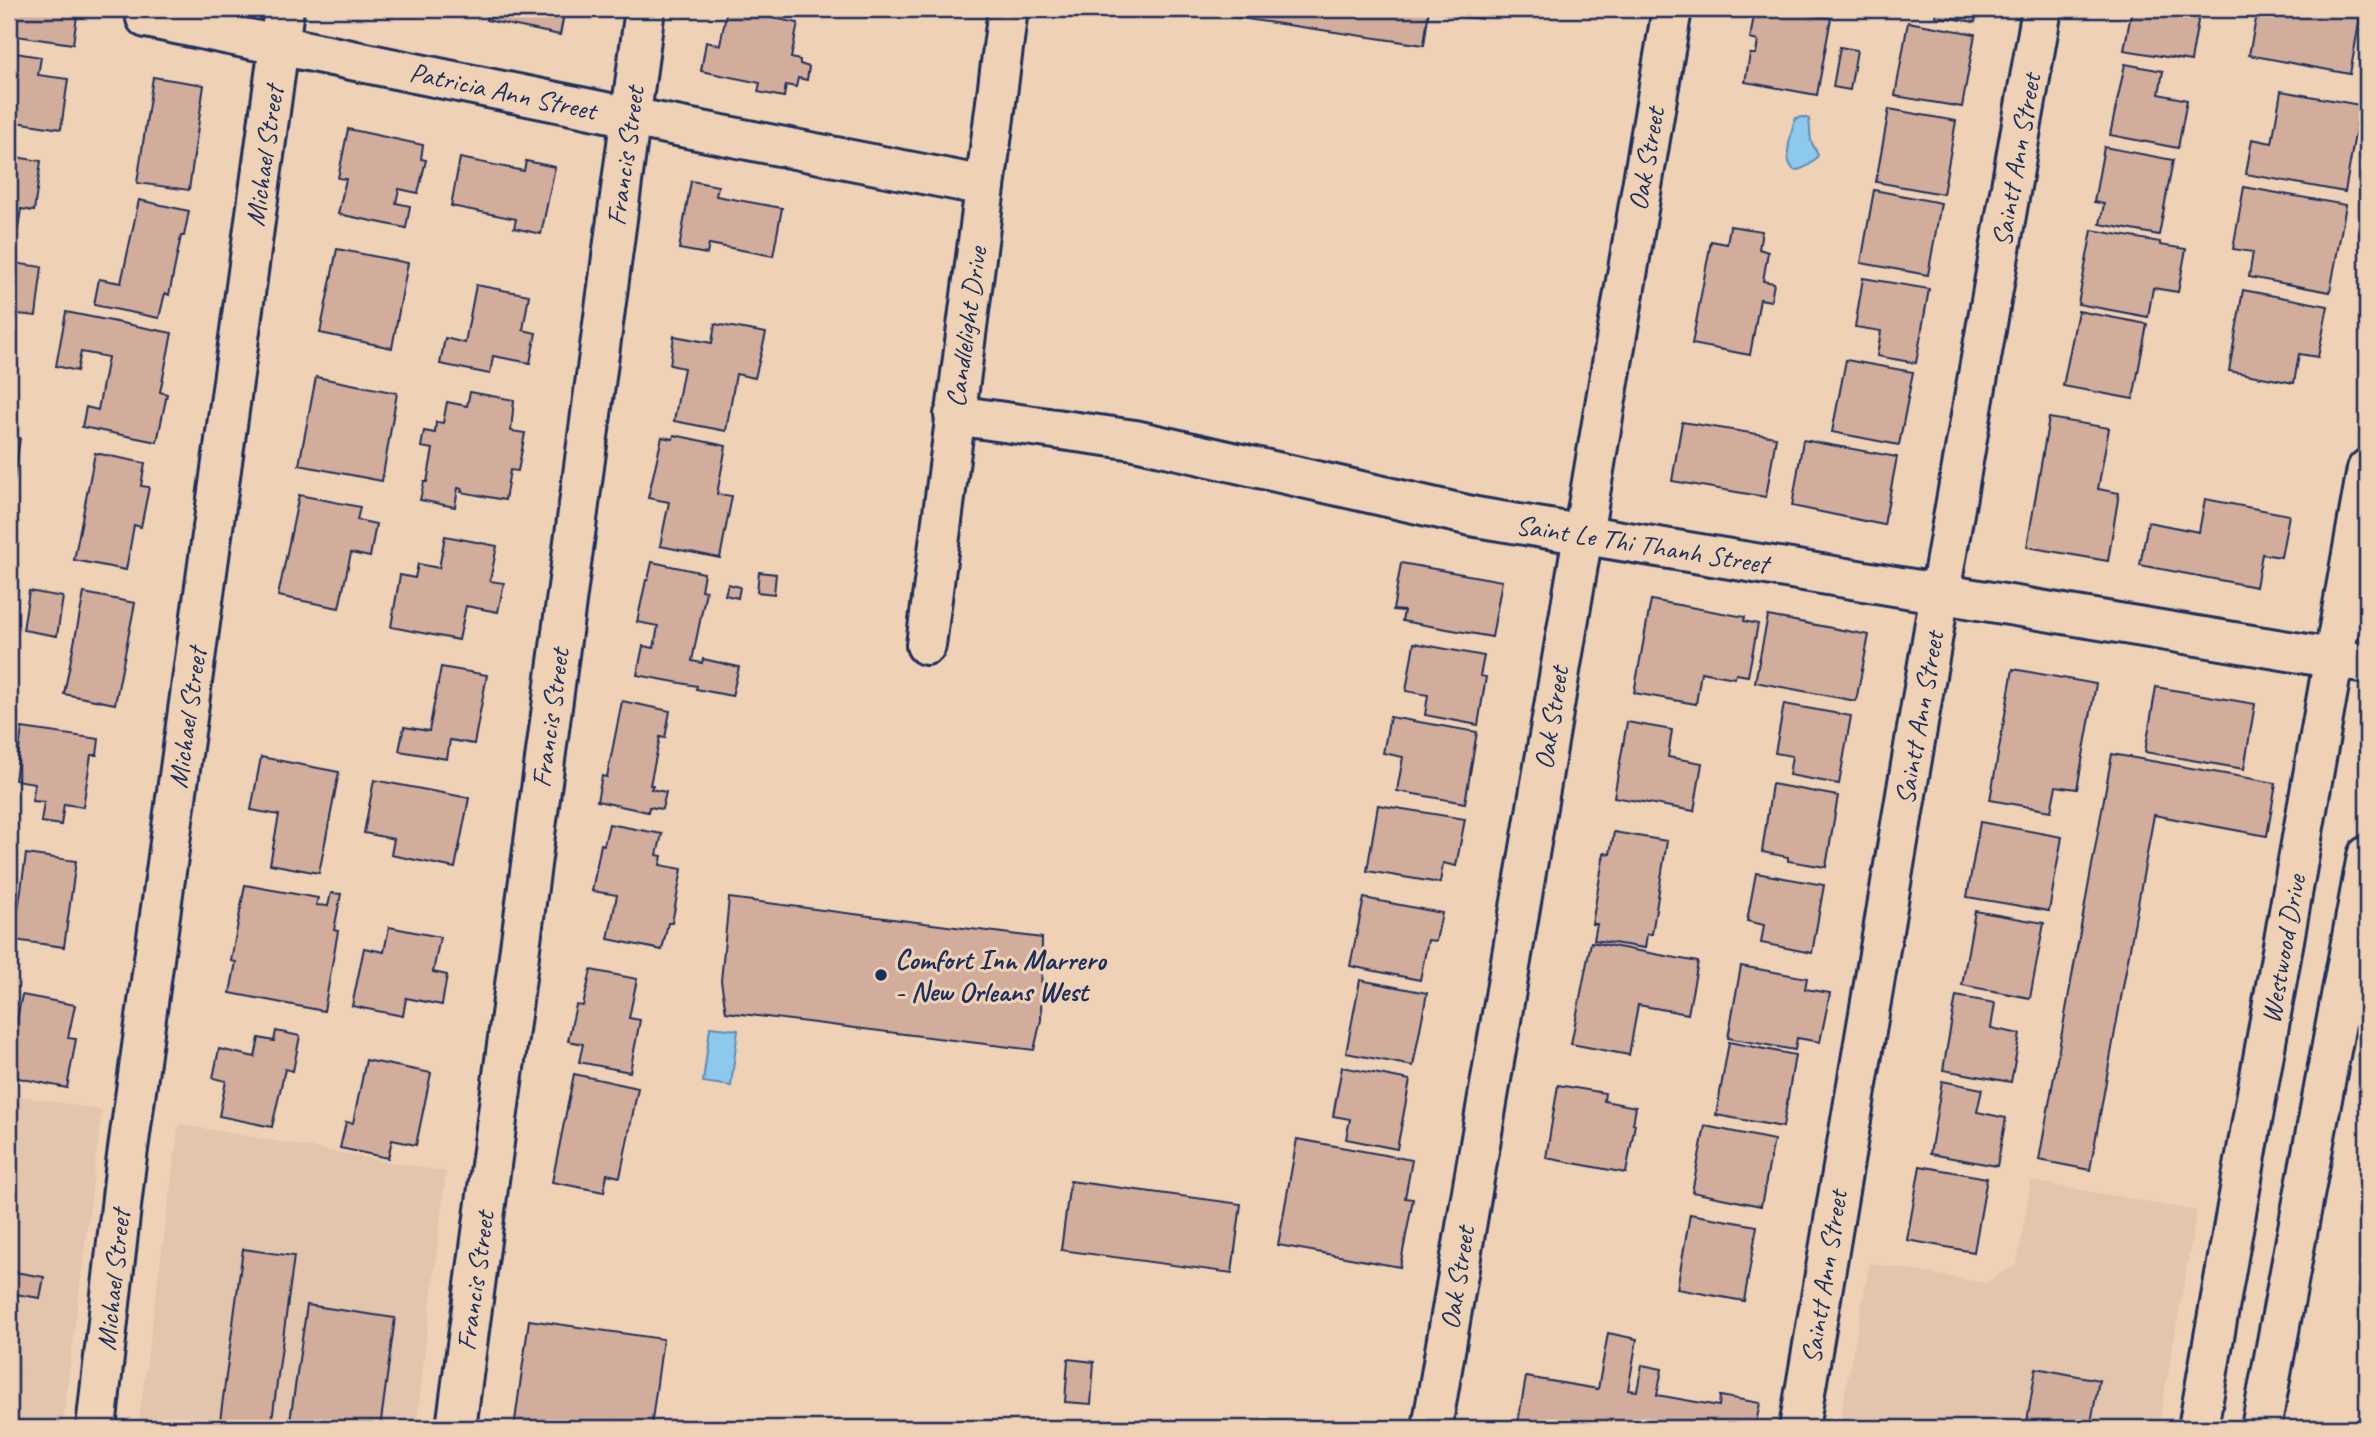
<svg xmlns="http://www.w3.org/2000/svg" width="2376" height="1437" font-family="Caveat,sans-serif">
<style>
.built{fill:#e3c4ac}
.water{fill:#8cc9ec;stroke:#5f8bb3;stroke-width:2}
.building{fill:#d3ad9c;stroke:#1b2f5e;stroke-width:2}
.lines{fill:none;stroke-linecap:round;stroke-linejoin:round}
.minor-casing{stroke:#1b2f5e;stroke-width:44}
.tertiary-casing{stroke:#1b2f5e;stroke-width:44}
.minor{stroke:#efd2b5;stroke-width:38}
.tertiary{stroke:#efd2b5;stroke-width:38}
.poi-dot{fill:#1b2f5e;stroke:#efd2b5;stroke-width:2.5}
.labels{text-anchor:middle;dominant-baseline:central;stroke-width:6;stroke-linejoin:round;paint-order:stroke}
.street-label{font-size:28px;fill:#1b2f5e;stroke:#efd2b5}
.poi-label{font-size:28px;font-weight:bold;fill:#1b2f5e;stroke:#efd2b5;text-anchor:start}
</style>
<rect width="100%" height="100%" fill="#efd2b5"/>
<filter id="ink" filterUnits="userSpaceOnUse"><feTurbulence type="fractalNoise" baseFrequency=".0143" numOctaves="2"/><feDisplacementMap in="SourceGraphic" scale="14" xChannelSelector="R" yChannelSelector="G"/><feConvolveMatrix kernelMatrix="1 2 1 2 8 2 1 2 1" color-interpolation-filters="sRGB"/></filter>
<g filter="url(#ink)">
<g class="built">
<path d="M 9,1094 L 102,1110 L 62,1428 L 9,1428 Z"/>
<path d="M 179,1124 L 446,1172 L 416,1428 L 138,1428 Z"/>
<path d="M 2031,1181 L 2197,1211 L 2158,1428 L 1838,1428 L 1870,1263 L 1985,1283 L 2017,1264 Z"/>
</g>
<g class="water">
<path d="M 1803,117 L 1809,119 L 1811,141 L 1818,155 C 1813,164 1803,170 1794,170 C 1782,158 1791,138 1794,122 L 1796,118 Z"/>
<path d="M 710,1027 L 738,1030 L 731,1086 L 703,1082 Z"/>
</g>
<g class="building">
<path d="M 9,9 L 78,9 L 73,44 L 9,35 Z"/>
<path d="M 429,9 L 459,9 L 458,14 Z"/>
<path d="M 488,9 L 565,9 L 560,35 L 486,20 Z"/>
<path d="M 727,9 L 798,23 L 791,58 L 800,60 L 800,64 L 809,67 L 807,80 L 798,78 L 796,87 L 786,85 L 784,97 L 758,92 L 760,83 L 701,71 L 706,42 L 720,45 Z"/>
<path d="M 1234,9 L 1429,9 L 1424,45 L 1233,17 Z"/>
<path d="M 1429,9 L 1484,9 L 1482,19 L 1456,16 Z"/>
<path d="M 1755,9 L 1775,9 L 1831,18 L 1817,95 L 1745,82 L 1750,54 L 1756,54 L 1758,41 L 1750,39 Z"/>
<path d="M 1937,9 L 1977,9 L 1975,22 L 1935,16 Z"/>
<path d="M 2132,9 L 2171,9 L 2199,15 L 2191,61 L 2124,50 Z"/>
<path d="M 2258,9 L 2343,9 L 2361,12 L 2350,74 L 2249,55 Z"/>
<path d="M 1908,22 L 1975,34 L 1962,107 L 1895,96 Z"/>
<path d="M 1840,47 L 1857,50 L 1850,90 L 1833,87 Z"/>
<path d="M 9,52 L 41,57 L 38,75 L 68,79 L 61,129 L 9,121 Z"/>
<path d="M 2125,64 L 2163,71 L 2159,94 L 2187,100 L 2178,148 L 2110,135 Z"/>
<path d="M 153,77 L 204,85 L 189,190 L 137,183 Z"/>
<path d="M 2281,91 L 2360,105 L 2345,192 L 2246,174 L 2252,139 L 2272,143 Z"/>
<path d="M 1889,109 L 1956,121 L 1943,194 L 1876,182 Z"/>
<path d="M 348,129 L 423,145 L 421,159 L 426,160 L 418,193 L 399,189 L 396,203 L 410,206 L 406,228 L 338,214 L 346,179 L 338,178 Z"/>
<path d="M 2104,147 L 2173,160 L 2159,235 L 2100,224 L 2104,204 L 2094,202 Z"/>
<path d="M 9,156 L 41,161 L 34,211 L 21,209 L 18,229 L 9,227 Z"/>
<path d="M 460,158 L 524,171 L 526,161 L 555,167 L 541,234 L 514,228 L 516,219 L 451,206 Z"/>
<path d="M 691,181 L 718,186 L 716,196 L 782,208 L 773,256 L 709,244 L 707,254 L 679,249 Z"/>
<path d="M 2244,187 L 2346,205 L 2330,292 L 2249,277 L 2253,252 L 2233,249 Z"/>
<path d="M 1874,190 L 1941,203 L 1928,275 L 1861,263 Z"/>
<path d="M 139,200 L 189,211 L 184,236 L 181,236 L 169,295 L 165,293 L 159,318 L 94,305 L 99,279 L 121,283 Z"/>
<path d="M 1730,226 L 1762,231 L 1759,249 L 1768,252 L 1763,281 L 1774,283 L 1771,301 L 1760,299 L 1750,355 L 1692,344 L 1711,241 L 1727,244 Z"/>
<path d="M 2092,230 L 2160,242 L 2160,245 L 2186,249 L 2178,292 L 2153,288 L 2148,317 L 2078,304 Z"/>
<path d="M 9,242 L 16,243 L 13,263 L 42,267 L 36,316 L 9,313 Z"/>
<path d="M 337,249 L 408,263 L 392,348 L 320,333 Z"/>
<path d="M 1863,278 L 1929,289 L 1916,363 L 1877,356 L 1881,331 L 1855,327 Z"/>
<path d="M 476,285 L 529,295 L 523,330 L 536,333 L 530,363 L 493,356 L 490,374 L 440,364 L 445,338 L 465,343 Z"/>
<path d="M 2243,290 L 2328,306 L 2318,357 L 2299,354 L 2294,383 L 2229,371 Z"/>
<path d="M 2078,311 L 2147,324 L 2133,399 L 2063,386 Z"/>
<path d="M 66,312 L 172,333 L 160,392 L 167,394 L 157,442 L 82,427 L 86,407 L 98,410 L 108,357 L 81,352 L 77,371 L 56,366 Z"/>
<path d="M 715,324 L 766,333 L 755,378 L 736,374 L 726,431 L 674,421 L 684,368 L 670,365 L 674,336 L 712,343 Z"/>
<path d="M 9,330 L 17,331 L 10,382 L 9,382 Z"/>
<path d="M 1846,360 L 1913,372 L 1899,445 L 1832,432 Z"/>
<path d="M 316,377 L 397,393 L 382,481 L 299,465 Z"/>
<path d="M 470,392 L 514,400 L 511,431 L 525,433 L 518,471 L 510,470 L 505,500 L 461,492 L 462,489 L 458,488 L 455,507 L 420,500 L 424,482 L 427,482 L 433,449 L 421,447 L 424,431 L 435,433 L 436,422 L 443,423 L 447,402 L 467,406 Z"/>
<path d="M 2049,418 L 2109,428 L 2098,489 L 2119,493 L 2108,561 L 2027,547 Z"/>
<path d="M 1682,422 L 1776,437 L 1766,497 L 1672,481 Z"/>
<path d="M 674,435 L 726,446 L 717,494 L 732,496 L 720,558 L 660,546 L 669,502 L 648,498 L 662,437 L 673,439 Z"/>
<path d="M 9,436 L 20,438 L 13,488 L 9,487 Z"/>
<path d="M 1803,440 L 1897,457 L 1884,525 L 1792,506 Z"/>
<path d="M 95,453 L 145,463 L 141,486 L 149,487 L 141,527 L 134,525 L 126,570 L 74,560 Z"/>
<path d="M 299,495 L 360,507 L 357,520 L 376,524 L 370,557 L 351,553 L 339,608 L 278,596 Z"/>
<path d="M 2205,499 L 2289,515 L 2281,557 L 2262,554 L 2256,587 L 2140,565 L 2148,522 L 2199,532 Z"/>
<path d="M 445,536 L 497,546 L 490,581 L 504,583 L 498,612 L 466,606 L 459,640 L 391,627 L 400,575 L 415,578 L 418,564 L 439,568 Z"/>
<path d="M 652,562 L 704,573 L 701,590 L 706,591 L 692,661 L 702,663 L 703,659 L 739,667 L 732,696 L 696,689 L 697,686 L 637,675 L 643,646 L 654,648 L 658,626 L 637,622 L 646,580 L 648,580 Z"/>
<path d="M 1401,563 L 1502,581 L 1492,637 L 1402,621 L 1404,611 L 1393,610 Z"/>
<path d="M 759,572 L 776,574 L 774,594 L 757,592 Z"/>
<path d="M 728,584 L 740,587 L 738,598 L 725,595 Z"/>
<path d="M 29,591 L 63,597 L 57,636 L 23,630 Z"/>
<path d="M 84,593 L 135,603 L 115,704 L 64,694 Z"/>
<path d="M 1651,600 L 1745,617 L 1744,621 L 1758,624 L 1748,676 L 1736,674 L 1735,678 L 1701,672 L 1696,704 L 1634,693 Z"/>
<path d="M 1768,616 L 1869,635 L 1856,701 L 1755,682 Z"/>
<path d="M 1414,643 L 1484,656 L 1480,676 L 1486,677 L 1478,725 L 1425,715 L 1428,695 L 1406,691 Z"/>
<path d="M 441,667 L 487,675 L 474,744 L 450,740 L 447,759 L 399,751 L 404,727 L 429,731 Z"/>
<path d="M 2013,669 L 2096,684 L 2077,789 L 2056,786 L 2051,811 L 1990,800 Z"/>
<path d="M 2156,687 L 2255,704 L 2244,769 L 2145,752 Z"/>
<path d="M 622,701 L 670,711 L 665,738 L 660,737 L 650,785 L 653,785 L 651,789 L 666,792 L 662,809 L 649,807 L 648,812 L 597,801 L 602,776 L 607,777 Z"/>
<path d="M 1784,704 L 1851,716 L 1839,784 L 1789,775 L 1792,756 L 1775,753 Z"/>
<path d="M 1390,717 L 1477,732 L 1465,803 L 1397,791 L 1403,757 L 1383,753 Z"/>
<path d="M 1627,722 L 1672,730 L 1668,757 L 1702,763 L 1694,811 L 1614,797 Z"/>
<path d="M 22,728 L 99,739 L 97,755 L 91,755 L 83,807 L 64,804 L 61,825 L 41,822 L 44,802 L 32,801 L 35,783 L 15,780 Z"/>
<path d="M 2112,754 L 2276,783 L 2267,836 L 2154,815 L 2090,1170 L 2039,1160 Z"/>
<path d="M 261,757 L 339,772 L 319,873 L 270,864 L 279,815 L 251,810 Z"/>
<path d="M 374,780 L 469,798 L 455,868 L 391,855 L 394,839 L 364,833 Z"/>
<path d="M 1772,784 L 1838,796 L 1826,867 L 1788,861 L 1788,857 L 1762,852 Z"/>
<path d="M 1378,805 L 1465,819 L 1456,866 L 1443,863 L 1440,883 L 1367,871 Z"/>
<path d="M 1980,822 L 2062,837 L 2049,911 L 1967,897 Z"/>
<path d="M 609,824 L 662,834 L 657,855 L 662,856 L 660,865 L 682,869 L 672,923 L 668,923 L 662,950 L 608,939 L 617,895 L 592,891 L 601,844 L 604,845 Z"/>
<path d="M 1614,832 L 1667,841 L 1652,934 L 1647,934 L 1645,948 L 1594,940 L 1597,924 L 1592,924 L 1604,853 L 1610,854 Z"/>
<path d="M 26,854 L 76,861 L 64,947 L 14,940 Z"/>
<path d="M 1756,873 L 1824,885 L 1812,953 L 1761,943 L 1764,925 L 1747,921 Z"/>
<path d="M 245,885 L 318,898 L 316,905 L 328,906 L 331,893 L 341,894 L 334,930 L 338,931 L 324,1011 L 230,993 L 236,962 L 231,961 Z"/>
<path d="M 729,898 L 1042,938 L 1041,1020 L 1034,1050 L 726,1012 L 721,981 Z"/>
<path d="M 1364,898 L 1442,913 L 1436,941 L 1428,940 L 1420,980 L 1350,966 Z"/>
<path d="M 1975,911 L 2044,923 L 2030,998 L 1962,985 Z"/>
<path d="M 389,927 L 440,937 L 433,972 L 447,975 L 442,1005 L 406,998 L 403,1016 L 352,1006 L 364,948 L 384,952 Z"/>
<path d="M 1591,942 L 1698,962 L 1688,1014 L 1638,1005 L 1629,1055 L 1571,1044 Z"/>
<path d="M 1741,966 L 1807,978 L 1805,989 L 1830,993 L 1820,1042 L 1797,1038 L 1795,1050 L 1728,1038 Z"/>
<path d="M 591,970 L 637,979 L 629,1018 L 640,1020 L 630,1072 L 579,1062 L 583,1044 L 568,1041 L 576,1005 L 583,1006 Z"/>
<path d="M 1360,980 L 1427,993 L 1413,1066 L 1346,1053 Z"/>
<path d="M 22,995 L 75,1005 L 68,1038 L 76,1039 L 67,1088 L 9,1076 L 9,1057 Z"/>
<path d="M 1956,996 L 1995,1003 L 1991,1028 L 2020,1034 L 2011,1082 L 1943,1070 Z"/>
<path d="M 276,1031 L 300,1036 L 293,1071 L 285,1069 L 272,1127 L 219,1116 L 226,1081 L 213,1078 L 219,1049 L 255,1057 L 259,1038 L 274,1041 Z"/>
<path d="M 1729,1042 L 1795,1055 L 1783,1127 L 1716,1115 Z"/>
<path d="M 366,1060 L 431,1073 L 416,1145 L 392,1140 L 388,1158 L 340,1148 L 346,1122 L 353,1123 Z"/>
<path d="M 1342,1067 L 1410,1080 L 1397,1149 L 1346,1139 L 1350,1119 L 1333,1116 Z"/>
<path d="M 574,1074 L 638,1088 L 620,1177 L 607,1174 L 604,1192 L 552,1182 Z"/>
<path d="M 1942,1081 L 1982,1089 L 1977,1112 L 2006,1118 L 1997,1166 L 1930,1154 Z"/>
<path d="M 1558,1085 L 1605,1093 L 1604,1101 L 1636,1107 L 1633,1124 L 1635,1124 L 1626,1173 L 1546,1158 Z"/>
<path d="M 1705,1126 L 1774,1140 L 1761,1206 L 1692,1192 Z"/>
<path d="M 1297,1139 L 1412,1160 L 1405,1198 L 1413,1199 L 1400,1267 L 1278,1245 Z"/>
<path d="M 1920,1166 L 1987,1178 L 1974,1252 L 1907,1240 Z"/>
<path d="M 1070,1181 L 1241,1204 L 1232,1273 L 1061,1250 Z"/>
<path d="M 1690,1214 L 1757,1226 L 1744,1301 L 1677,1289 Z"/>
<path d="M 243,1249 L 294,1256 L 271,1428 L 219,1428 Z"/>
<path d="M 9,1271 L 44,1277 L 40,1298 L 9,1293 Z"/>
<path d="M 307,1305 L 395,1318 L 380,1428 L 289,1428 Z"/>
<path d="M 529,1320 L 663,1339 L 651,1428 L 514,1428 Z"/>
<path d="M 1608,1333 L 1637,1339 L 1628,1390 L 1637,1391 L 1642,1365 L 1662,1369 L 1657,1395 L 1719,1406 L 1720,1396 L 1760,1403 L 1755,1428 L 1517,1428 L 1526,1377 L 1598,1389 Z"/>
<path d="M 1068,1359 L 1094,1362 L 1091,1404 L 1065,1402 Z"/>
<path d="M 2036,1368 L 2099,1380 L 2090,1428 L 2018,1428 L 2019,1421 L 2027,1422 Z"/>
</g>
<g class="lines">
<g class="minor-casing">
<g id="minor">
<path d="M 146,18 L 630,117 L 985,186"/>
<path d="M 954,415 L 1135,440 L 1476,517 L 2367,664"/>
<path d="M 926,645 L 1008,9"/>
<path d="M 96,1428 L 125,1171 L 284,9"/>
<path d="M 456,1428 L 645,9"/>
<path d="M 1432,1428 L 1672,9"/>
<path d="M 1799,1428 L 1940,593 L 2042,9"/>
</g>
</g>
<g class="tertiary-casing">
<g id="tertiary">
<path d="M 2198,1428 L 2367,469"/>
<path d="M 2261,1428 L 2367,856"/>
</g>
</g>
<use href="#minor" class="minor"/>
<use href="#tertiary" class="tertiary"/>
</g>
</g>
<circle class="poi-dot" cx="881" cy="975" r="7"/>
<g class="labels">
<g class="street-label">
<text transform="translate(503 91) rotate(12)">Patricia Ann Street</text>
<text transform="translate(264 156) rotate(-82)">Michael Street</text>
<text transform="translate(625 156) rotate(-82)">Francis Street</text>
<text transform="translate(1646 159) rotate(-80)">Oak Street</text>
<text transform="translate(2016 160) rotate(-80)">Saintt Ann Street</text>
<text transform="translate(966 327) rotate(-82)">Candlelight Drive</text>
<text transform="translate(1642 544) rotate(9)">Saint Le Thi Thanh Street</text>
<text transform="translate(187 718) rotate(-82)">Michael Street</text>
<text transform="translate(550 718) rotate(-82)">Francis Street</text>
<text transform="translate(1551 718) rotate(-81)">Oak Street</text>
<text transform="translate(1919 718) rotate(-80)">Saintt Ann Street</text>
<text transform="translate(2283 949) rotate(-80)">Westwood Drive</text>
<text transform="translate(1824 1277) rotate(-81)">Saintt Ann Street</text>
<text transform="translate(1457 1278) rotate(-81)">Oak Street</text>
<text transform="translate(113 1280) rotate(-84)">Michael Street</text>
<text transform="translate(475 1281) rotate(-82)">Francis Street</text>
</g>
<g class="poi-label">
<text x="895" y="959">Comfort Inn Marrero<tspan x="895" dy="32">- New Orleans West</tspan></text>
</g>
</g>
<rect width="2376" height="1437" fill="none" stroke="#efd2b5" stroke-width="35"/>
<rect x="18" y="18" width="2341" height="1402" fill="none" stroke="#1b2f5e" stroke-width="2.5" filter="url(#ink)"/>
</svg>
